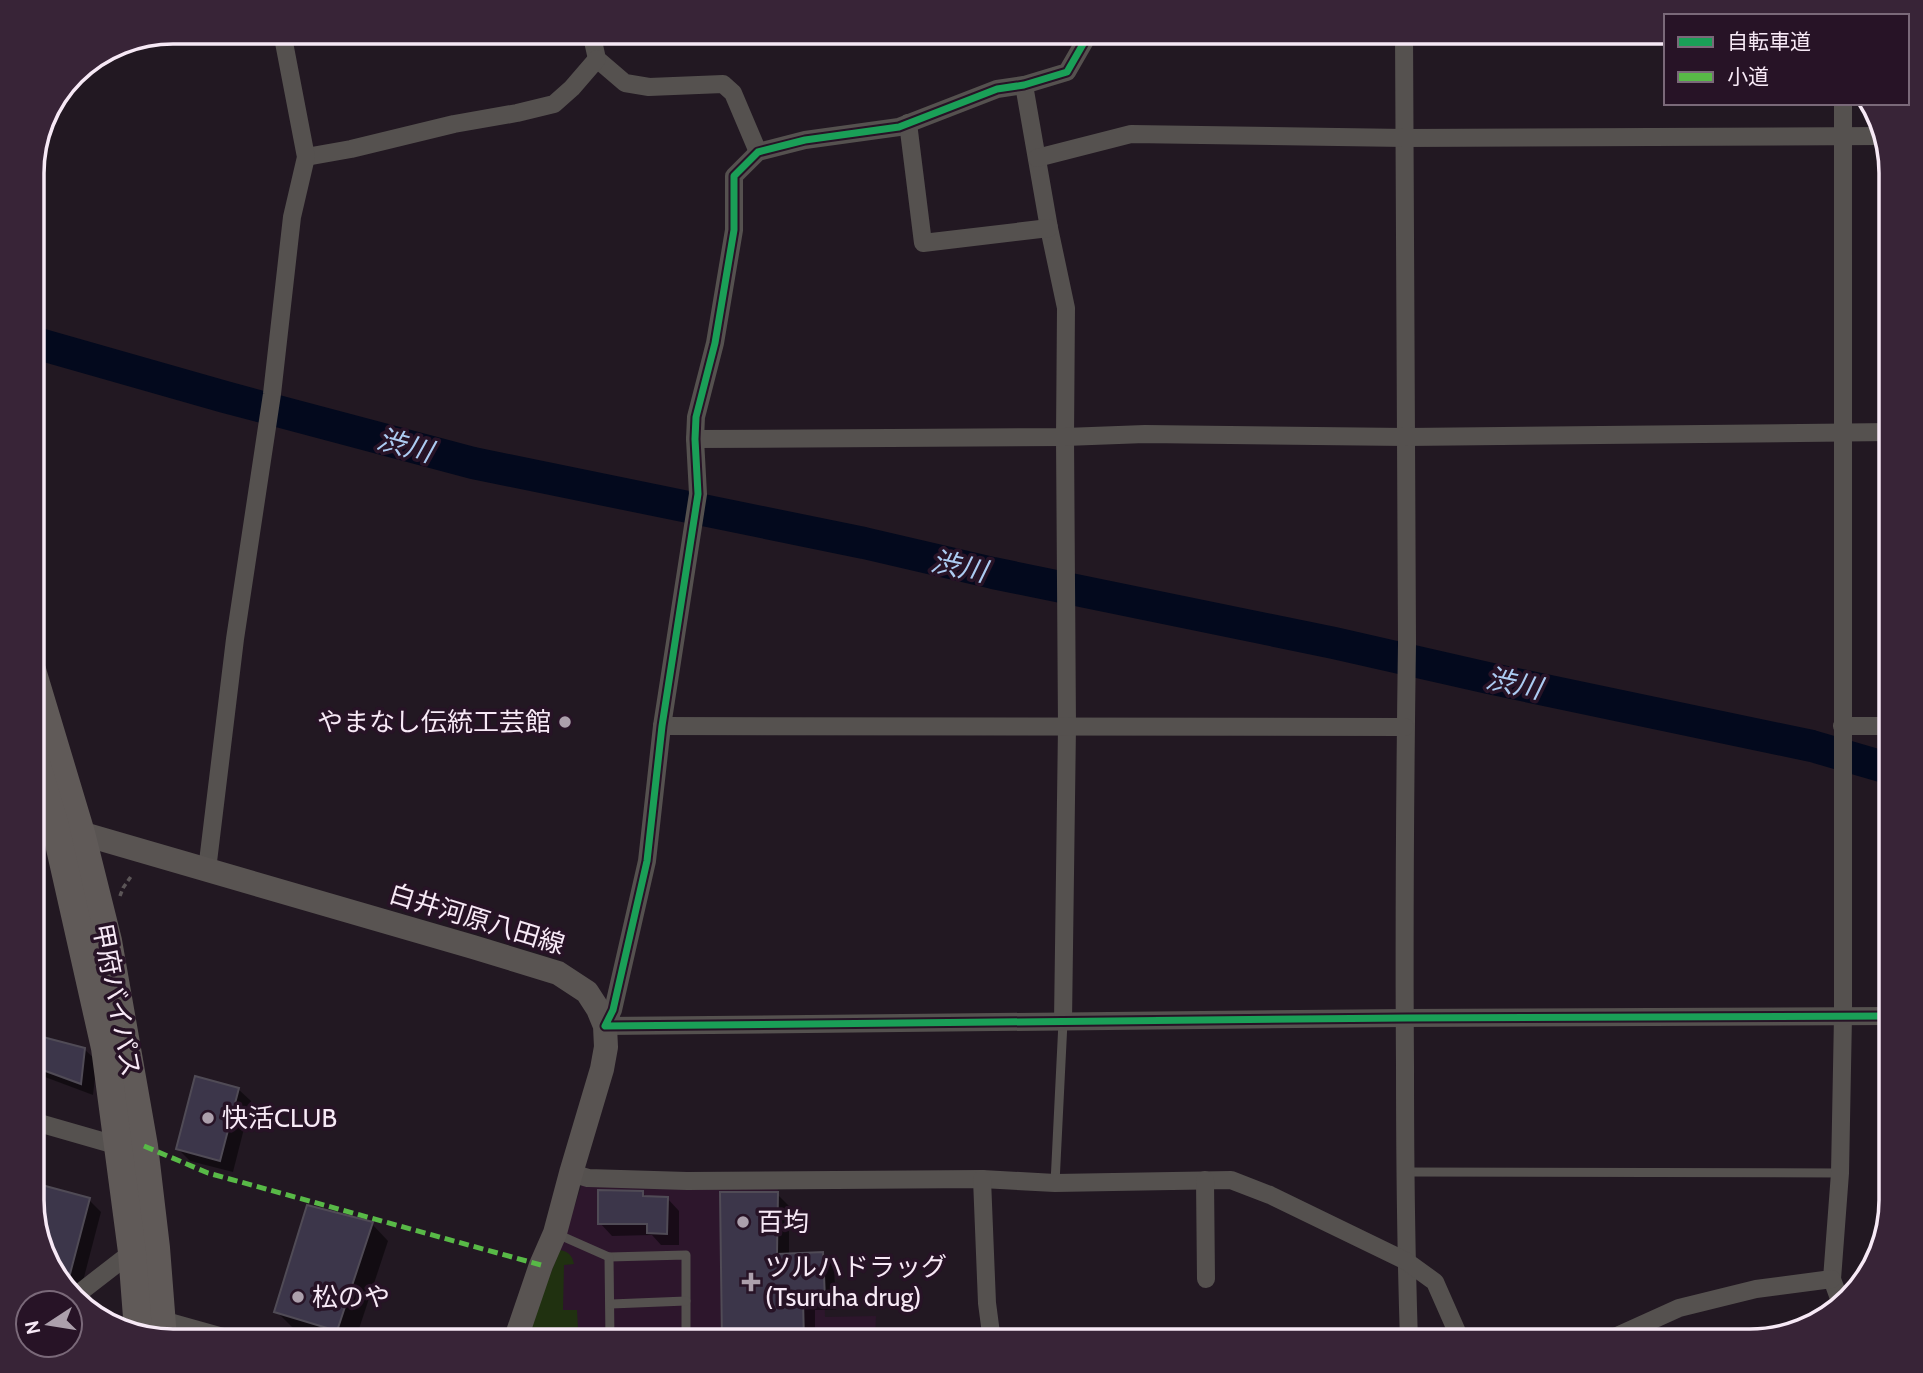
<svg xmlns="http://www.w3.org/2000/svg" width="1923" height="1373" font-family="Cabin,'Noto Sans JP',sans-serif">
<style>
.built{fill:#2d162c}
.green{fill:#203110}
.shadow{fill:#0007}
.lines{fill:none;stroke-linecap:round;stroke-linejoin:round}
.river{stroke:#03091d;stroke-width:32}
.building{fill:#3c364a;stroke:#504b56;stroke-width:2}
.path{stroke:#5b5557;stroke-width:3.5;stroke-dasharray:5 3.5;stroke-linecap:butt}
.service{stroke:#55514f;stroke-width:9}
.minor{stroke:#55514f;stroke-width:18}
.secondary{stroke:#595452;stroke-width:24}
.trunk{stroke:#605a58;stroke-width:28}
.quiet{stroke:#58b947;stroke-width:5;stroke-dasharray:10 5;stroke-linecap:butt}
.cycleway-casing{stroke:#271326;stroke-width:11}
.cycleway{stroke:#1a9f57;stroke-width:7}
.poi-dot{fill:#aca0ac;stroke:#271326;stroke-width:2.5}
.labels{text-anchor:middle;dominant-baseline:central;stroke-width:7;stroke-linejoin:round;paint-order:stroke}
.poi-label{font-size:26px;fill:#f7e9f6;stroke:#271326;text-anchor:start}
.street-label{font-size:26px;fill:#f7e9f6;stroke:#271326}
.water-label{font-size:28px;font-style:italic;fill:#accbf1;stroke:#271326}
.rim{fill:none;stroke:#f7e9f6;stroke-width:3.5}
</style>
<rect width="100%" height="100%" fill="#221822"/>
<path class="built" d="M 582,1184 L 778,1184 L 777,1254 L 823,1252 L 825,1317 L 876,1316 L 875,1341 L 525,1341 L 560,1250 Z"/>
<path class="green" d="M 560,1250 C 569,1252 572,1255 574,1264 L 564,1265 L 563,1310 L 577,1310 L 578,1328 L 528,1330 Z"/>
<g class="shadow">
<path d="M 84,1049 L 97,1061 L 93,1095 L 45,1077 L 33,1065 Z"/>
<path d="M 238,1089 L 251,1101 L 233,1172 L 190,1161 L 178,1149 Z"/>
<path d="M 39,1187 L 89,1200 L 101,1212 L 82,1285 L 59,1278 L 46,1263 L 32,1211 Z"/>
<path d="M 643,1193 L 647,1198 L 667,1198 L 679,1211 L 679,1245 L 661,1245 L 652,1235 L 612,1236 L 600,1223 Z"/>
<path d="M 722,1194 L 777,1194 L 789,1206 L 789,1255 L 822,1254 L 834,1266 L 836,1310 L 815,1310 L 815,1340 L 848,1339 L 850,1341 L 723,1341 Z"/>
<path d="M 372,1224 L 388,1241 L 355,1341 L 338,1341 L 293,1328 L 276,1311 Z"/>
</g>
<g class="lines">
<path class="river" d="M 32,342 L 225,397 L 473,463 L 864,543 L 993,573 L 1334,643 L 1488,678 L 1812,746 L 1891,769"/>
</g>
<g class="building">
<path d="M 39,1036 L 85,1048 L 81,1084 L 32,1066 Z"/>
<path d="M 195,1076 L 239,1088 L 220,1161 L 176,1149 Z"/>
<path d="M 38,1184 L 90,1198 L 70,1274 L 50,1268 L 46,1263 L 32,1210 Z"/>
<path d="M 598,1190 L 643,1191 L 643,1196 L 668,1197 L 667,1234 L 647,1233 L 647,1224 L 598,1224 Z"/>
<path d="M 720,1192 L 778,1192 L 777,1254 L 823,1252 L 825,1299 L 803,1299 L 804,1341 L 722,1341 Z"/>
<path d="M 307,1205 L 373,1222 L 337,1331 L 274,1312 Z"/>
</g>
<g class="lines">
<path class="path" d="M 120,896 L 123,888 L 132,875"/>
<g class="service">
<path d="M 1406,1172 L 1840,1173"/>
<path d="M 1055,1183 L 1063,1022"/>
<path d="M 557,1234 L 609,1257 L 686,1255 L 686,1341"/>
<path d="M 609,1257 L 610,1341"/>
<path d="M 611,1304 L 686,1301"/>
</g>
<g class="minor">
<path d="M 591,32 L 597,59 L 625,83 L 649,87 L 723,84 L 733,93 L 758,152"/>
<path d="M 1090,32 L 1067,72 L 1024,85 L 997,89 L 899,127 L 805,140 L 758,152 L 734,176 L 734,230 L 715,343 L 696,417 L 695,439 L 698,494 L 662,726 L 647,861 L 613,1010 L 605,1026 L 1405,1018 L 1891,1016"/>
<path d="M 1404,32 L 1407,643 C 1405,784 1404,925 1405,1066 C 1405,1158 1406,1250 1409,1341"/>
<path d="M 1024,85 L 1049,228 L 1066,308 L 1065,437 L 1067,726 L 1063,1022"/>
<path d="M 908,123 L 923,243 L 1049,228"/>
<path d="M 306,157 L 351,149 L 454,124 L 517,113 L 554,104 L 572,88 L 597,59"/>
<path d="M 1037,158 L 1131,134 L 1405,138 L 1883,136"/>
<path d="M 695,439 L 1065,437 L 1145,434 L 1406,437 L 1891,432"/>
<path d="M 662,726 L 1405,727"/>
<path d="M 1842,726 L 1891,726"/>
<path d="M 207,870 L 235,639 L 272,394 L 292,217 L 306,157 L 282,32"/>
<path d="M 32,1121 L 119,1146"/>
<path d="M 571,1173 L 588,1178 L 687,1181 L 982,1179 L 1055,1183 L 1231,1180 L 1270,1195 L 1406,1261 L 1435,1282 L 1461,1341"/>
<path d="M 982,1179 L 987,1303 L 992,1341"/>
<path d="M 1205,1180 L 1206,1279"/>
<path d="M 74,1297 L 132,1252"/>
<path d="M 1841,1304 L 1832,1279 L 1840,1173 L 1843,1016 L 1843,103"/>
<path d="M 162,1320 L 237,1341"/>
<path d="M 1606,1341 L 1679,1308 L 1756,1289 L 1832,1279"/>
</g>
<path class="secondary" d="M 32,819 L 473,947 L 558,973 L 587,992 L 598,1009 L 605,1026 L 606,1047 L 602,1069 L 571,1173 L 555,1233 L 541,1265 L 515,1341"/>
<g class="trunk">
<path d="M 32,670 L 81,833 L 108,941 L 144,1146 L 156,1248 L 163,1338"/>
<path d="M 32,749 L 55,826 L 105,1048 L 132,1252 L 138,1330"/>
</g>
<path class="quiet" d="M 144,1146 L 208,1173 L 541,1265"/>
<g class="cycleway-casing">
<path id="cycleway" d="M 1090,32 L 1067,72 L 1024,85 L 997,89 L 899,127 L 805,140 L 758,152 L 734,176 L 734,230 L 715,343 L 696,417 L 695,439 L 698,494 L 662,726 L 647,861 L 613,1010 L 605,1026 L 1405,1018 L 1891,1016"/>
</g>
<use href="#cycleway" class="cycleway"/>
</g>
<g class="poi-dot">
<circle cx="565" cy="722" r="7"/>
<circle cx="208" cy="1118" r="7"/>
<circle cx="743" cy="1222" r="7"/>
<path d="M747.5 1271.5h7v7h7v7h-7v7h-7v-7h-7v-7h7z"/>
<circle cx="298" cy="1297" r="7"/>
</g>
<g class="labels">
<g class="poi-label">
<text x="551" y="722" text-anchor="end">やまなし伝統工芸館</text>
<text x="222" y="1118">快活CLUB</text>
<text x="757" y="1222">百均</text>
<text x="765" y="1267">ツルハドラッグ<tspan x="765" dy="30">(Tsuruha drug)</tspan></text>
<text x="312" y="1297">松のや</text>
</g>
<g class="street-label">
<text transform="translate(477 919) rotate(17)">白井河原八田線</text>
<text transform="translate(117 1000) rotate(79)">甲府バイパス</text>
</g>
<g class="water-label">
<text transform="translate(405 445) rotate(15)">渋川</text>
<text transform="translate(959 566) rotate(12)">渋川</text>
<text transform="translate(1514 683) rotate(12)">渋川</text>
</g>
</g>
<path d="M0 0H1923V1373H0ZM173 44H1750A129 129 0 0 1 1879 173V1200A129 129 0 0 1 1750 1329H173A129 129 0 0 1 44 1200V173A129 129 0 0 1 173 44Z" fill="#382437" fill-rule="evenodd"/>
<path class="rim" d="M173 44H1750A129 129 0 0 1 1879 173V1200A129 129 0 0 1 1750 1329H173A129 129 0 0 1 44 1200V173A129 129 0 0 1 173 44Z"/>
<rect x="1664" y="14" width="245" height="91" fill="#271326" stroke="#7a6979" stroke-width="2"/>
<rect x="1678" y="37" width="35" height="10" fill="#1a9f57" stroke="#7a6979" stroke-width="2"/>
<text x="1727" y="49" font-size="21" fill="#f7e9f6">自転車道</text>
<rect x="1678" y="72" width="35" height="10" fill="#58b947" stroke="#7a6979" stroke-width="2"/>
<text x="1727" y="84" font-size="21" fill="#f7e9f6">小道</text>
<g transform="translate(49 1324) rotate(258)"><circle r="33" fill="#271326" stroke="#7a6979" stroke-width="2"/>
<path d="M0-5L12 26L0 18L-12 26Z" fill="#aca0ac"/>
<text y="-10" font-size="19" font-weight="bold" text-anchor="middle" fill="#f7e9f6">N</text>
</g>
</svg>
